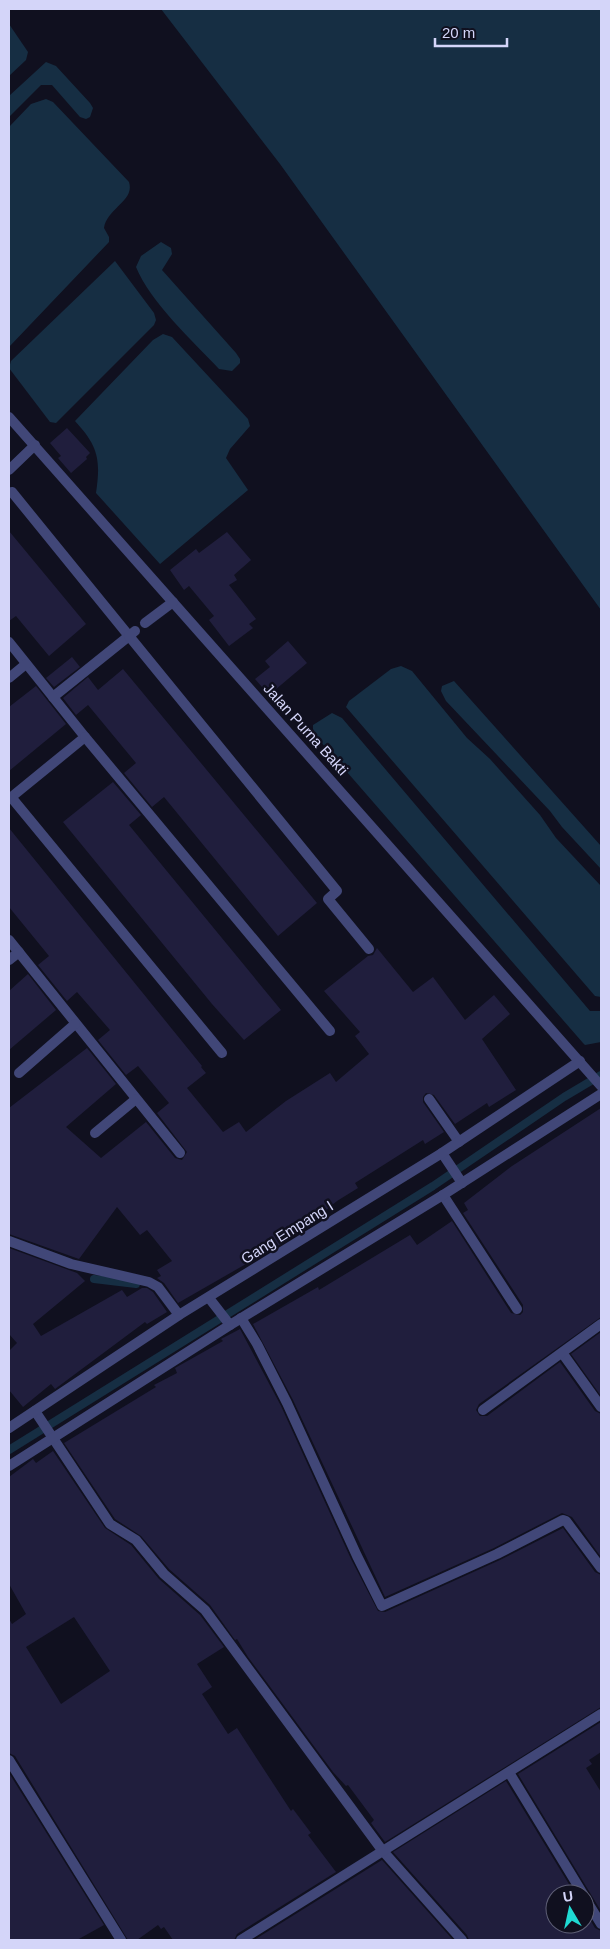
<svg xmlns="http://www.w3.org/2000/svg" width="610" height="1949" font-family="Arial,sans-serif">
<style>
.water{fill:#162e43}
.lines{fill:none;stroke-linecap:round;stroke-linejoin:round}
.stream{stroke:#162e43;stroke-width:8}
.building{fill:#201e3d;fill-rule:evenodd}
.minor{stroke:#414778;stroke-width:10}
.labels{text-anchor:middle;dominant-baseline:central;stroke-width:5;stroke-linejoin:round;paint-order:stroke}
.street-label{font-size:15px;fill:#d4d5f9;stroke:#10101f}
</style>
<rect width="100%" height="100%" fill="#10101f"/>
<g class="water">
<path d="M 161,9 L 601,9 L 601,610 L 280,164 Z"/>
<path d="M 9,24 L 28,52 L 26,60 L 9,76 Z"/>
<path d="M 46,62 L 56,66 L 90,103 L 93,108 L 90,117 L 86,119 L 80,117 L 52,85 L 41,85 L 9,117 L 9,96 Z"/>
<path d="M 46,99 L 53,102 L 129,182 C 135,201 107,208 104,228 L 109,237 L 109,242 L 9,347 L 9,127 L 31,104 Z"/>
<path d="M 161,242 L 171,248 L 172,254 L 162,270 L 236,353 L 240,359 L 240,363 L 232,371 L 219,369 C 193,341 150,302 136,267 L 141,256 Z"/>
<path d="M 115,261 L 154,313 L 156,320 L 154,325 L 56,423 L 50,422 L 9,368 L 11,361 Z"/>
<path d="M 163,334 L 172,337 L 248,419 L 250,426 L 230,449 L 226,458 L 248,490 L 160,564 L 96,493 C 101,459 98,446 75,421 L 153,340 Z"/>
<path d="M 401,666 L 412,671 L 467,738 L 490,759 L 540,815 L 556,838 L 601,886 L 601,997 L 595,996 L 346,707 L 349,701 L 391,669 Z"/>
<path d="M 454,681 L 601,846 L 601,869 L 562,827 L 550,811 L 446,701 L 441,691 L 442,686 Z"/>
<path d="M 332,713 L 342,718 L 590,1011 L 601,1011 L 601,1042 L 585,1045 L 583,1043 L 313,733 L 313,725 Z"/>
</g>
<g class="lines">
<g class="stream">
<path d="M 94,1279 L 136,1284"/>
<path d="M 9,1450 L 433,1186 L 564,1097 L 601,1075"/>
</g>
</g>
<g class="building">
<path d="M 67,428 L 90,453 L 86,457 L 87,459 L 71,473 L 58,458 L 61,456 L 50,443 Z"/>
<path d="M 9,531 L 86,624 L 49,656 L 16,616 L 9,621 Z"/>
<path d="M 227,532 L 251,560 L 234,575 L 237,580 L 229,585 L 256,619 L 249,624 L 253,628 L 229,646 L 209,620 L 214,616 L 189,586 L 184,590 L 170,570 L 196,549 L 199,553 Z"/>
<path d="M 288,641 L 307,663 L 269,695 L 255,679 L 270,667 L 265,661 Z"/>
<path d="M 72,657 L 80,667 L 54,687 L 46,678 Z"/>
<path d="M 123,669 L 317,903 L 278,936 L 164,797 L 152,807 L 124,773 L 136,763 L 88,705 L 76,715 L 63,698 L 88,677 L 98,690 Z"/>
<path d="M 36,686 L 66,724 L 9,771 L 9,707 Z"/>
<path d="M 113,782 L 141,815 L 129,825 L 281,1010 L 244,1040 L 212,1004 L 63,822 Z"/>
<path d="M 9,828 L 202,1066 L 201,1067 L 206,1073 L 187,1088 L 223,1132 L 239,1122 L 246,1132 L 286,1101 L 330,1073 L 336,1082 L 369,1054 L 355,1036 L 360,1032 L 324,991 L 368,956 L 373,955 L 377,948 L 413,992 L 433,977 L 465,1020 L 494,995 L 510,1014 L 482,1039 L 516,1090 L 489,1107 L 487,1103 L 455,1124 L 434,1095 L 426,1093 L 423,1097 L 423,1102 L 444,1132 L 425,1144 L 423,1140 L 355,1183 L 358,1188 L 337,1201 L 293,1237 L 178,1303 L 164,1283 L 157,1278 L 161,1276 L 157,1270 L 172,1261 L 147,1230 L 140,1235 L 117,1207 L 79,1259 L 9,1234 L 9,1108 L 87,1048 L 116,1084 L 66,1127 L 101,1158 L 146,1122 L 175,1158 L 182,1160 L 187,1152 L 157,1113 L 169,1103 L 138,1066 L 126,1075 L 98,1040 L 110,1030 L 77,992 L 67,1001 L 38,965 L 49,956 L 9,907 Z"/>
<path d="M 28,974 L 56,1010 L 9,1050 L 9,991 Z"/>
<path d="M 601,1108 L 601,1317 L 479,1404 L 476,1410 L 480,1416 L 487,1416 L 560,1362 L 595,1411 L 601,1414 L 601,1557 L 572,1517 L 562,1513 L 494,1548 L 385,1597 L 293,1400 L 253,1324 L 318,1287 L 319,1290 L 410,1235 L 417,1245 L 452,1221 L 511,1313 L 520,1315 L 523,1312 L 523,1305 L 463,1213 L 468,1210 L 464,1203 L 512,1166 Z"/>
<path d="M 9,1248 L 77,1273 L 85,1281 L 33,1324 L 41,1336 L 122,1290 L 127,1297 L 142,1288 L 147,1288 L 153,1292 L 167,1312 L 147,1324 L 145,1322 L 55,1389 L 51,1384 L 23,1407 L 9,1390 L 9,1351 L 17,1343 L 9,1334 Z"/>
<path d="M 240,1329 L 281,1406 L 351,1559 L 378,1611 L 385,1612 L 500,1560 L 563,1528 L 595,1572 L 601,1575 L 601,1707 L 385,1842 L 371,1823 L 374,1820 L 348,1785 L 346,1786 L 333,1772 L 248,1657 L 237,1639 L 235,1640 L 210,1605 L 169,1569 L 141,1536 L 115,1519 L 64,1443 L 156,1387 L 154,1385 L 177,1373 L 175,1368 L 223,1341 L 221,1339 Z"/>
<path d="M 601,1332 L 601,1396 L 571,1354 Z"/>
<path d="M 53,1451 L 105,1528 L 131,1545 L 159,1579 L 200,1615 L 224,1647 L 197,1664 L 212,1687 L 202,1694 L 228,1734 L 237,1728 L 291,1811 L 293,1809 L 311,1833 L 308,1835 L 336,1872 L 237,1934 L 234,1940 L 173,1940 L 164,1927 L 161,1929 L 158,1925 L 137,1940 L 128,1940 L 15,1756 L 9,1753 L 9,1619 L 12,1624 L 26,1614 L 9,1584 L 9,1477 L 33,1459 L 36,1463 ZM 74,1617 L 110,1671 L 61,1704 L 26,1647 Z"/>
<path d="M 601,1722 L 601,1752 L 589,1760 L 592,1764 L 586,1768 L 601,1792 L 601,1911 L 518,1774 Z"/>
<path d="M 9,1773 L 104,1925 L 77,1940 L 9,1940 Z"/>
<path d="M 506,1781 L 575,1894 L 555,1894 L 555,1924 L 585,1924 L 585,1911 L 595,1928 L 601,1931 L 601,1940 L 469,1940 L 467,1935 L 393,1852 Z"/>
<path d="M 382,1860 L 453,1940 L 254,1940 Z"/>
</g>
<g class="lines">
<g class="minor">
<path d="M 9,417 L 601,1086"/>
<path d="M 9,470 L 35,445"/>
<path d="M 12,492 L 129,636 L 53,697"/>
<path d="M 145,623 L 173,602"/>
<path d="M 135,631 L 129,636 L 337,891 L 328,899 L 369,949"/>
<path d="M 9,642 L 85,737 L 9,799"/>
<path d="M 9,678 L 26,664"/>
<path d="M 85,737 L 330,1031"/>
<path d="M 11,797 L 222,1053"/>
<path d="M 9,940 L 180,1153"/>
<path d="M 9,960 L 19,952"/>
<path d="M 19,1073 L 75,1024"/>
<path d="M 429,1099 L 459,1142"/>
<path d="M 95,1133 L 136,1099"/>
<path d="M 442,1153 L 462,1183"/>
<path d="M 443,1195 L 517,1309"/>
<path d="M 9,1241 L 71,1264 L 149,1282 L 158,1287 L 179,1315"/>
<path d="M 209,1298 L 230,1325"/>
<path d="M 241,1318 L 257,1344 L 287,1403 L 357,1556 L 382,1606 L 497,1554 L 563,1520 L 566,1521 L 601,1568"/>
<path d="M 563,1354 L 601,1407"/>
<path d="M 483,1410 L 601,1324"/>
<path d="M 35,1411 L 110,1524 L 136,1540 L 164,1574 L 205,1610 L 382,1850 L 462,1940"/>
<path d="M 9,1428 L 179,1315 L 442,1153 L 580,1061"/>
<path d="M 9,1466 L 230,1325 L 443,1195 L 601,1094"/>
<path d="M 9,1760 L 121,1940"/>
<path d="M 510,1774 L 583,1894"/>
<path d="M 585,1898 L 601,1924"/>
<path d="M 241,1940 L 601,1714"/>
</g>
</g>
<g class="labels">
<g class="street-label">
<text transform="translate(306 729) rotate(48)">Jalan Purna Bakti</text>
<text transform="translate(287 1232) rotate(-32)">Gang Empang I</text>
</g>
</g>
<rect width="610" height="1949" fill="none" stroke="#d4d5f9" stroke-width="20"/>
<g transform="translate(570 1909) rotate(351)"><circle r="24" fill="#10101f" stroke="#5e5f76"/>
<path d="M0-4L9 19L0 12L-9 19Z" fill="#1fdad3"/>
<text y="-8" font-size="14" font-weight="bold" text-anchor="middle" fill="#d4d5f9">U</text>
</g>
<path d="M435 38v8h72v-8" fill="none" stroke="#d4d5f9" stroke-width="2.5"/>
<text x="442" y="38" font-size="15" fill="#d4d5f9" stroke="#10101f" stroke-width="4" paint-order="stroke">20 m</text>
</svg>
